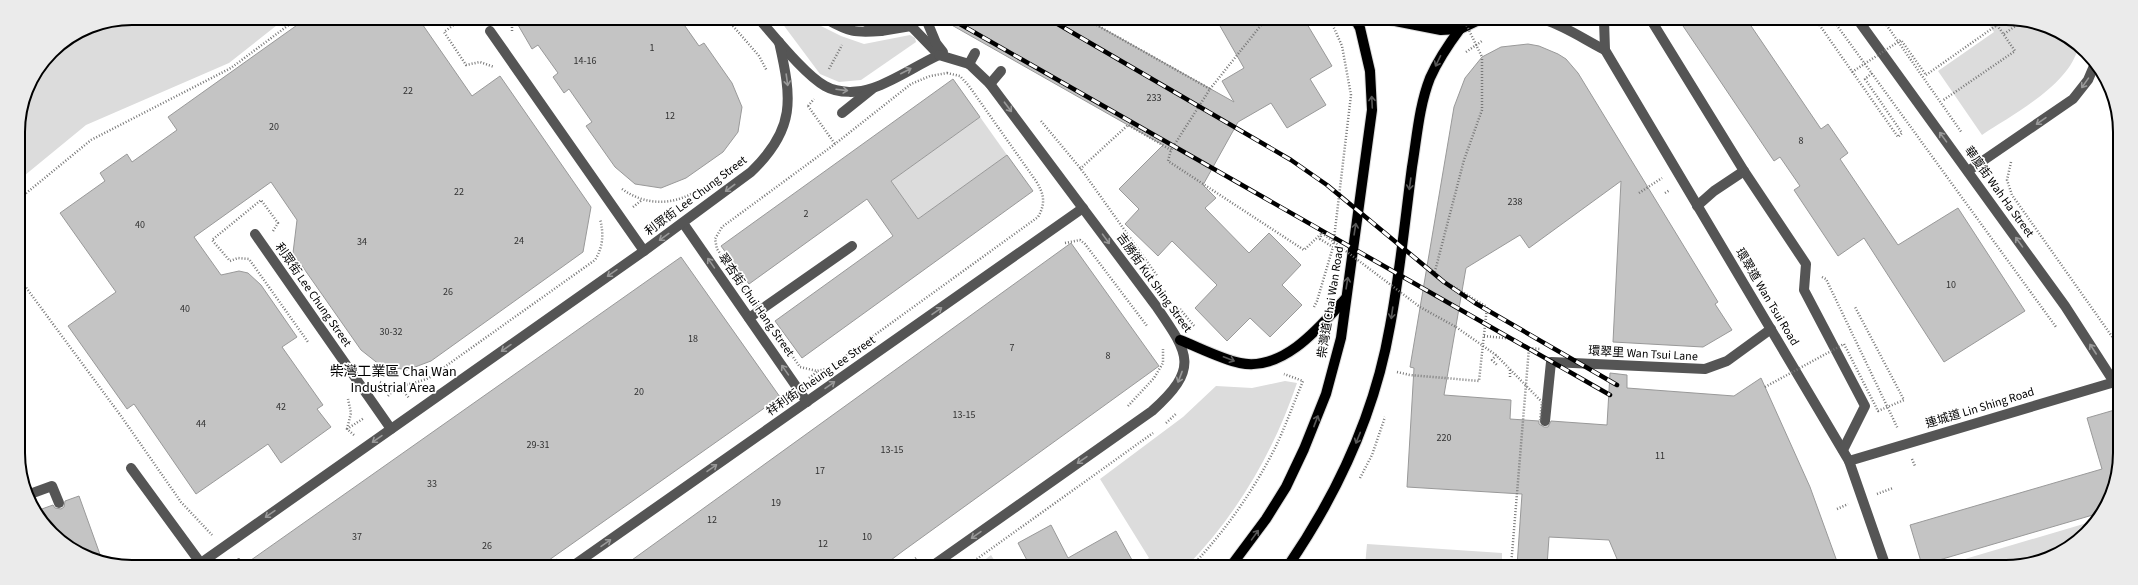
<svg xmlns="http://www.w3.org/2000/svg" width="2138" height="585" font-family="'Source Sans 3','Noto Sans TC',sans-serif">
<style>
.green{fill:#dcdcdc}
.building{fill:#c4c4c4;stroke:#999}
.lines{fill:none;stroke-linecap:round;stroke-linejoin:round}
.major-casing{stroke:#dbdbdb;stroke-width:12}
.path{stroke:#777;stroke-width:2.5;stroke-dasharray:1 2;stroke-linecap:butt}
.minor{stroke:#555;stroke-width:10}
.major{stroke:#000;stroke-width:10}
.rail-casing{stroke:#000;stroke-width:4.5}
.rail{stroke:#fff;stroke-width:3;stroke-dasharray:9;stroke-linecap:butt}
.path-bridge{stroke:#777;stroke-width:2.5;stroke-dasharray:1 2;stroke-linecap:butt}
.oneway{stroke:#595959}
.oneway2{stroke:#999}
.labels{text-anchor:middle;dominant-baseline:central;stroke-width:3.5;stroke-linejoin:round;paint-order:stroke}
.number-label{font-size:10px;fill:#313131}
.street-label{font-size:12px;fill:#000;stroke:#fff}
.quarter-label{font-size:14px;fill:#000;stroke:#fff}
.rim{fill:none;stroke:#000;stroke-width:2}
</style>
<rect width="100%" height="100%" fill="#fff"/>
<g class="green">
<path d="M 132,18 L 286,18 L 229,63 L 86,125 L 19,180 L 18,125 L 30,82 L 52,51 L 89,27 Z"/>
<path d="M 779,19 L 807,19 L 841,36 L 864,44 L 910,35 L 915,38 L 916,42 L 861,80 L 839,82 L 820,74 Z"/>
<path d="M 1999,20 L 2028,20 L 2078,47 C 2071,84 2012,115 1982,135 L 1938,71 L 1994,32 L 1990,26 Z"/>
<path d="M 980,117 L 1007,155 L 918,219 L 891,181 Z"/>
<path d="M 1285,381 L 1297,383 C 1274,451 1237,515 1187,566 L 1135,566 L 1149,558 L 1100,479 L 1183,417 L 1216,386 L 1252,388 Z"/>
<path d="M 2097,520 C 2092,526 2087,534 2081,539 C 2041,573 1987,567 1938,567 Z"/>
<path d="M 1367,544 L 1502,553 L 1502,566 L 1365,566 Z"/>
<path d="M 991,555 L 998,566 L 977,566 Z"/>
</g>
<g class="building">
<path d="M 307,18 L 418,18 L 472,96 L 500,76 L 591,207 L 583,252 L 431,361 L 407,370 L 380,365 L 361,350 L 293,253 L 297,220 L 271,182 L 194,237 L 221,275 L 239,271 L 248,273 L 261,285 L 297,337 L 282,347 L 323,405 L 317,409 L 331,427 L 281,463 L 268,444 L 196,494 L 134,404 L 127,409 L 68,326 L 116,292 L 60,213 L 105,181 L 100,173 L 127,154 L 132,162 L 177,130 L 168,117 Z"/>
<path d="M 514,18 L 680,19 L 699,46 L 704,43 L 732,83 L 742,107 L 738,132 L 723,152 L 686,178 L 661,188 L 635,184 L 615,167 L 586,126 L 592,122 L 569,89 L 564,93 L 553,77 L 558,73 L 538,45 L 532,49 Z"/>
<path d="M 941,19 L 1086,19 L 1234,102 L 1222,81 L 1244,68 L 1216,19 L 1304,19 L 1332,66 L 1310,79 L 1326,105 L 1287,128 L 1271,103 L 1238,122 L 1203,185 L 1216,198 L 1205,208 L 1249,253 L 1269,233 L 1301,265 L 1282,285 L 1302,305 L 1270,337 L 1250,318 L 1227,341 L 1195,308 L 1217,285 L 1172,241 L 1158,256 L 1125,224 L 1139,209 L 1119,189 L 1163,145 Z"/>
<path d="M 1679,20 L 1747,20 L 1821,129 L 1828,124 L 1848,153 L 1840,159 L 1898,245 L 1958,208 L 2025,311 L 1944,362 L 1864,238 L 1838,256 L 1794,190 L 1800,186 L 1780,157 L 1774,161 Z"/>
<path d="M 1528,44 L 1539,46 L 1558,54 L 1566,59 L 1578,73 L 1718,302 L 1715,304 L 1732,330 L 1703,347 L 1613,342 L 1621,181 L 1529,248 L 1520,235 L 1466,268 L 1444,395 L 1511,400 L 1510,419 L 1539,421 L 1539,424 L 1544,427 L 1548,427 L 1551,421 L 1607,425 L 1610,373 L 1627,375 L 1627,388 L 1734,396 L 1761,378 L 1810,487 L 1839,567 L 1620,566 L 1609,540 L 1549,537 L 1547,566 L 1517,566 L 1522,494 L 1407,487 L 1414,368 L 1410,367 L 1454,107 L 1465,78 L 1482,57 L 1501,47 Z"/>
<path d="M 953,79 L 980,117 L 891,181 L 918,219 L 1007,155 L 1033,191 L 802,358 L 775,321 L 893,236 L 867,199 L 749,284 L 721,246 Z"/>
<path d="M 1071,243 L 1159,366 L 903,551 L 883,566 L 625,565 Z"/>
<path d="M 681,257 L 780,397 L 542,565 L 244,565 Z"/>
<path d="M 2118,409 L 2118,475 L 2103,512 L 1922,565 L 1910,525 L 2102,469 L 2087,418 Z"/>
<path d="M 79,496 L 102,560 L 52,534 L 39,510 L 53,505 L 55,508 L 61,509 L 64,507 L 65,501 Z"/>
<path d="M 1051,525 L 1068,558 L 1116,531 L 1132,560 L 1121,566 L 1030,566 L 1018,543 Z"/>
</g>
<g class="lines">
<g class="major-casing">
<g id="major">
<path d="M 1385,19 L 1441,30 L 1460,29 L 1479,20"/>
<path d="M 1180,340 C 1198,347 1221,359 1240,363 C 1283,372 1320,327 1345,299"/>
<path d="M 1231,566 L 1266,519 L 1286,487 L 1304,449 L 1326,394 L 1341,338 L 1372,110 L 1370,71 L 1360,28 L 1355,19"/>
<path d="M 1288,566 C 1338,493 1375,413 1390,326 C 1400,273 1405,220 1412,167 C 1417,137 1419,106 1430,78 C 1438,60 1448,45 1460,29"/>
</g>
</g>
<g class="path">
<path d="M 463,18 L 444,32 L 466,65 L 480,62 L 494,67"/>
<path d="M 512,18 L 512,32"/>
<path d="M 727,19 L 759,56 L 767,71"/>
<path d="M 1086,19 L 1210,89 L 1171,150 L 1168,161 L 1304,250 L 1322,233"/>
<path d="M 1816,20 L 1898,137 L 1902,133 L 1865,79 L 1872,73"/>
<path d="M 1833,20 L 2056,327"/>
<path d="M 1883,20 L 1962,133"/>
<path d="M 2004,34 L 2024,20"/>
<path d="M 1466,52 L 1482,41"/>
<path d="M 829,69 L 842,45"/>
<path d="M 947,73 L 960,76 L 969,86 L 1036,181 C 1044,194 1046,203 1038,217 L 829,368 L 817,371 L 800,367 L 717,249 L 715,239 L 722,227 L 835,144 L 911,84 L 930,76 Z"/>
<path d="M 1926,75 L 1997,25 L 2015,51 L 1942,101"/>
<path d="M 1210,89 L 1266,19"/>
<path d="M 808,106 L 814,99"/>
<path d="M 808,106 L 835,144"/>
<path d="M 1041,121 L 1081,169 L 1158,277"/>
<path d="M 2011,162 L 2007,180 L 2012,195 L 2118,345"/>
<path d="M 1080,169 L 1128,125 L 1171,150"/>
<path d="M 622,189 C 643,204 668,206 691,194"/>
<path d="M 1639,193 L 1662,178"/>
<path d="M 1665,193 L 1670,190"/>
<path d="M 19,199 L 91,140 L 231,68 L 298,18"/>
<path d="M 633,207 L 642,200"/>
<path d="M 273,231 L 278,223 L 261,200 L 212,240 L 230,261 L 238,258 L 249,259 L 308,342"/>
<path d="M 1322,233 L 1320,239 L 1333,247"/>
<path d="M 1065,243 L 1080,240 L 1085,244 L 1147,326"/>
<path d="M 1822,277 L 1826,279 L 1898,429"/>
<path d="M 19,278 L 121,416 L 181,502 L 212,535"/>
<path d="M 1314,307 L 1317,301 L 1333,247 L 1351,95 L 1342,46 L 1330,19"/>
<path d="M 1420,307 L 1456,327"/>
<path d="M 1180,309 L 1195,327"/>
<path d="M 1484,336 L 1514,339 L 1529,348 L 1540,349"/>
<path d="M 1496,355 L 1492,360 L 1497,365"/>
<path d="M 1397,372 L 1410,375 L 1479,381 L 1487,307 L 1434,275 L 1464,160 L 1482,110 L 1482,57"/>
<path d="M 1510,377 L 1510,369"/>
<path d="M 809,378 L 817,372"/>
<path d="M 380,382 C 396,389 413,384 429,378 L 595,260 C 603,247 604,234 600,219"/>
<path d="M 388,396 L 398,385 L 409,398"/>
<path d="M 1128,406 L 1154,378 L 1163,363 L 1163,349"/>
<path d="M 1166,423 L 1177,413"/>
<path d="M 347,429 L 351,413 L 348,399"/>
<path d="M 354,435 L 347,429 L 364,418"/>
<path d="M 1912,459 L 1915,466"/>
<path d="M 1360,478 L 1372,455 L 1385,417"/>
<path d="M 1877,494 L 1893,488"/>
<path d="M 1837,509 L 1848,504"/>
<path d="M 138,565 L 144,563 L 147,565"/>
<path d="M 237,565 L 239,558"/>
<path d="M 549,565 L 559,559"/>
<path d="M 906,566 L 916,558"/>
<path d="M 967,566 L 1153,433"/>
<path d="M 1192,566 C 1226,530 1254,490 1276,446 C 1286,425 1294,402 1303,381 L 1284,374"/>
<path d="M 1511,566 L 1529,348"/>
</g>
<g class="minor">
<path d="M 759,19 C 775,37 805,75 825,86 C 839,94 859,93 873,88 C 896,80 917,65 939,55"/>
<path d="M 826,19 C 850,32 854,33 881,31"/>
<path d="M 861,19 L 881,31 L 911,26"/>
<path d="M 899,19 L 911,26 L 939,55"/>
<path d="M 926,19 L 936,43 L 943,52"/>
<path d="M 1545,20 C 1567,27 1585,40 1605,50"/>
<path d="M 1604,20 L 1605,50 L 1849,461 L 1886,567"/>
<path d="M 1651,20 L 1744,171 L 1806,264 L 1804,290 L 1865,406 L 1843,450"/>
<path d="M 1858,20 L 2065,306 L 2114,382"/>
<path d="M 490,31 L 644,251"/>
<path d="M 969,64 L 975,53"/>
<path d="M 990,84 L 1001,71"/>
<path d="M 842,113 L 872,89"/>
<path d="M 1968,171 L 2073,99 L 2088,80 L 2094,66"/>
<path d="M 1697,206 L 1714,191 L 1744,171"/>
<path d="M 683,223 L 807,402"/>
<path d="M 255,234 L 391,429"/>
<path d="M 749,318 L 852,246"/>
<path d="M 1545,421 L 1551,362 L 1705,369 L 1727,361 L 1771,329"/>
<path d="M 1849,461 L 2118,381"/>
<path d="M 131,468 L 202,565"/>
<path d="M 30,494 L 52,486 L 59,503"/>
<path d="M 198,565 L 644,251 L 751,172 C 796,129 792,99 779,42"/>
<path d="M 574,565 L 1083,208"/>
<path d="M 932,566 L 1152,411 C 1200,368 1189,354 1156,306 L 990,84 L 969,64 L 939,55"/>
</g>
<use href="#major" class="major"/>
<g class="rail-casing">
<g id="rail">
<path d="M 951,19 L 1610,395"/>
<path d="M 1049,19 L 1291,160 L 1327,185 L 1444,282 L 1475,303 L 1617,385"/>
</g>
</g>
<use href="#rail" class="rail"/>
<g class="path-bridge">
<path d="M 1464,20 L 1482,57"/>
<path d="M 1852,72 L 1901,40 L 1926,75"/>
<path d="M 1322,233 L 1420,307"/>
<path d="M 1456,327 L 1496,355 L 1542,402 L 1540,421"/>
<path d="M 1765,387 L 1844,344 L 1878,411 L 1904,400 L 1855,307"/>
</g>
</g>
<defs><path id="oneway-shaft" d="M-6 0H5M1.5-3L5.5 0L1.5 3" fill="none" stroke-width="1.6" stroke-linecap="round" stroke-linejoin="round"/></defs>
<g class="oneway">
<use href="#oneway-shaft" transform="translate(1438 61) rotate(116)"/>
<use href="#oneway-shaft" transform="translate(1372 102) rotate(-93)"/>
<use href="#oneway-shaft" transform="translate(1410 184) rotate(98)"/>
<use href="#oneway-shaft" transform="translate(1355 229) rotate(-81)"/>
<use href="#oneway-shaft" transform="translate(1347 283) rotate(-81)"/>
<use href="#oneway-shaft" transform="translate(1392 313) rotate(98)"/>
<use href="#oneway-shaft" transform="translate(1229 359) rotate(21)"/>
<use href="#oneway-shaft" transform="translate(1316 421) rotate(-69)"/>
<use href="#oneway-shaft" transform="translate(1358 438) rotate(112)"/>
<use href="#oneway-shaft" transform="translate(1255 535) rotate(-54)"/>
</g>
<g class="oneway2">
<use href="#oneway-shaft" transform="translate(906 71) rotate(-27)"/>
<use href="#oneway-shaft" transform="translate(787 80) rotate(82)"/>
<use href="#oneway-shaft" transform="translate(2085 83) rotate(125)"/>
<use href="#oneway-shaft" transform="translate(842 90) rotate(7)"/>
<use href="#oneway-shaft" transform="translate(1008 107) rotate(53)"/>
<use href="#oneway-shaft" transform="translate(2041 121) rotate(145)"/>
<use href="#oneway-shaft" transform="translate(1943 137) rotate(-126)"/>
<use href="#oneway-shaft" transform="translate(730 188) rotate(143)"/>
<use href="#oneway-shaft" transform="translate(664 237) rotate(144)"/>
<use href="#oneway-shaft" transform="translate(1106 239) rotate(54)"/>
<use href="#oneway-shaft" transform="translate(2019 242) rotate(-126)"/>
<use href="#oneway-shaft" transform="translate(711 263) rotate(-125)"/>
<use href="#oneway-shaft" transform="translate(612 273) rotate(145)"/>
<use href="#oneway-shaft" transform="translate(937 311) rotate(-35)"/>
<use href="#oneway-shaft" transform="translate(506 348) rotate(145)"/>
<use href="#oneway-shaft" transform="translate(2093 349) rotate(-123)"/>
<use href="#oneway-shaft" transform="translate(785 370) rotate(-125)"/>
<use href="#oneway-shaft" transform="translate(1180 377) rotate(111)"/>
<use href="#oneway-shaft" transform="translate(830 385) rotate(-35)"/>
<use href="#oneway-shaft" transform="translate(377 439) rotate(145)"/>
<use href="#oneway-shaft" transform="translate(1082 460) rotate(145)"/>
<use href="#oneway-shaft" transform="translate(712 468) rotate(-35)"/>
<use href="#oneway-shaft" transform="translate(270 514) rotate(145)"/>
<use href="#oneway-shaft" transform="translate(976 535) rotate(145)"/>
<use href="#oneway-shaft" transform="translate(606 543) rotate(-35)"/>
</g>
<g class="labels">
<g class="number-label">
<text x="652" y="48">1</text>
<text x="585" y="61">14-16</text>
<text x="408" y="91">22</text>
<text x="1154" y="98">233</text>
<text x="670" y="116">12</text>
<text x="274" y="127">20</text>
<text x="1801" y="141">8</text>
<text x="459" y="192">22</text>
<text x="1515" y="202">238</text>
<text x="806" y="214">2</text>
<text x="140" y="225">40</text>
<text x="519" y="241">24</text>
<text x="362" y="242">34</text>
<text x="1951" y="285">10</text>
<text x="448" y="292">26</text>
<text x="185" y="309">40</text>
<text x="391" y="332">30-32</text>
<text x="693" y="339">18</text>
<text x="1012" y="348">7</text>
<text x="1108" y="356">8</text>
<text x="639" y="392">20</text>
<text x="281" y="407">42</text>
<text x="964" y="415">13-15</text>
<text x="201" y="424">44</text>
<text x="1444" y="438">220</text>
<text x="538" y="445">29-31</text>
<text x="892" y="450">13-15</text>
<text x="1660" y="456">11</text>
<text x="820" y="471">17</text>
<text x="432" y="484">33</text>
<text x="776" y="503">19</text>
<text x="712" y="520">12</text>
<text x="357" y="537">37</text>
<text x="867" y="537">10</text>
<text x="823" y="544">12</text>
<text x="487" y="546">26</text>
</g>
<g class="street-label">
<text transform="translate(1999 192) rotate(54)">華廈街 Wah Ha Street</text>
<text transform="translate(696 196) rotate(-37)">利眾街 Lee Chung Street</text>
<text transform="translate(1154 283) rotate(54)">吉勝街 Kut Shing Street</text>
<text transform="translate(313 295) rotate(55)">利眾街 Lee Chung Street</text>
<text transform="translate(1767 297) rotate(59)">環翠道 Wan Tsui Road</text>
<text transform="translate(1331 302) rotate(-81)">柴灣道 Chai Wan Road</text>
<text transform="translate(756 305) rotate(55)">翠杏街 Chui Hang Street</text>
<text transform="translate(1643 354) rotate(3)">環翠里 Wan Tsui Lane</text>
<text transform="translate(821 376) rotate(-35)">祥利街 Cheung Lee Street</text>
<text transform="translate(1980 408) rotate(-17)">連城道 Lin Shing Road</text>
</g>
<g class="quarter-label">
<text x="393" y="372">柴灣工業區 Chai Wan<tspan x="393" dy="16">Industrial Area</tspan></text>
</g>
</g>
<path d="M0 0H2138V585H0ZM132 25H2006A107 107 0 0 1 2113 132V453A107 107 0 0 1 2006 560H132A107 107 0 0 1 25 453V132A107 107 0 0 1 132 25Z" fill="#ebebeb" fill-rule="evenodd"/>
<path class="rim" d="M132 25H2006A107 107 0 0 1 2113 132V453A107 107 0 0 1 2006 560H132A107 107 0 0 1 25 453V132A107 107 0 0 1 132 25Z"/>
</svg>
